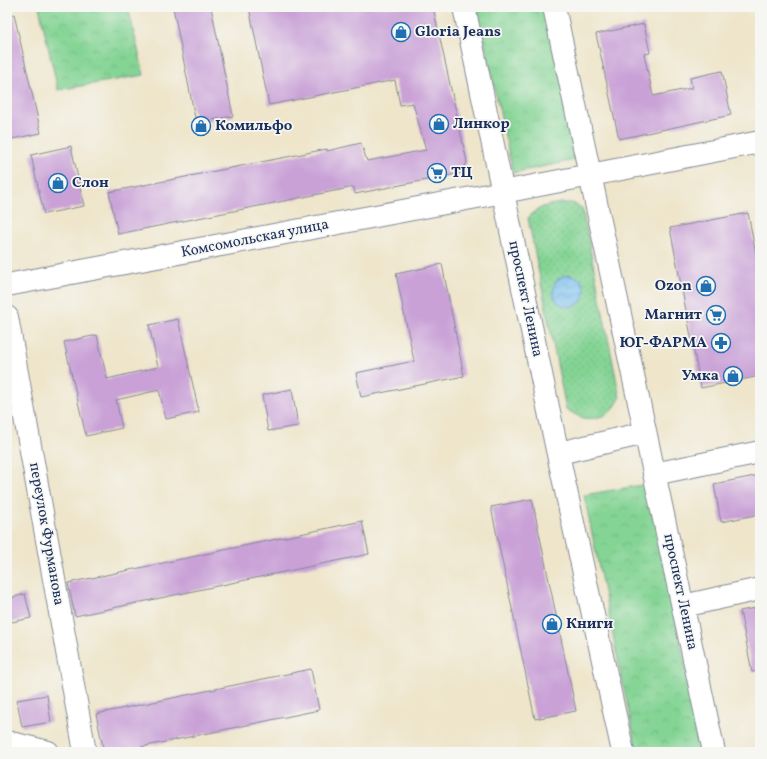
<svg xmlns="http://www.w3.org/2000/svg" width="767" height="759" font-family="Vollkorn,serif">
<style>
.grass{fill:url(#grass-dots);stroke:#508279}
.park{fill:url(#park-crowns);stroke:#508279}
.water{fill:url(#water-waves);stroke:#4a77a8}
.building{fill:#c9a1d7}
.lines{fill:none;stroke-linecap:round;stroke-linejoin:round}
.minor-casing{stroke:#848a94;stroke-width:24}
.minor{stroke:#fff;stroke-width:22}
.labels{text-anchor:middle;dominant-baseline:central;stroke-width:3.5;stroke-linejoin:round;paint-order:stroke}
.poi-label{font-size:15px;font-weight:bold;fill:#1b2f5e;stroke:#f6f6f2;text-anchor:start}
.street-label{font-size:15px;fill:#1b2f5e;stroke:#f6f6f2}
</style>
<defs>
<pattern id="grass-dots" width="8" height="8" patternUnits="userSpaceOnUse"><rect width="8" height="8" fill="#84d494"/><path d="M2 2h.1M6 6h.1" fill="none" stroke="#71b682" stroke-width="1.8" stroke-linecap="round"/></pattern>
<pattern id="park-crowns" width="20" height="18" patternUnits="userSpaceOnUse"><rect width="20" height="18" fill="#84d494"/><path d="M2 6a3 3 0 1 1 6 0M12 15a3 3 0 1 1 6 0" fill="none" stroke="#71b682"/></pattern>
<pattern id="water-waves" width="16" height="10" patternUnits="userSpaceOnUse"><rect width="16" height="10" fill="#7abff1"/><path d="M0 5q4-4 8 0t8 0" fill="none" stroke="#639cc6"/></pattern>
</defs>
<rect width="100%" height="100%" fill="#f6f6f2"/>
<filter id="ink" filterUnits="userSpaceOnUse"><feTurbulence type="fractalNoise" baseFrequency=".025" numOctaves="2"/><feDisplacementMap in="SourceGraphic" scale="8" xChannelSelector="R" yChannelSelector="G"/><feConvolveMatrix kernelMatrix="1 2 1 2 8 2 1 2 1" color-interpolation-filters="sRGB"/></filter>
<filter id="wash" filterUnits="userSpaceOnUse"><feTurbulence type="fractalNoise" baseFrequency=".012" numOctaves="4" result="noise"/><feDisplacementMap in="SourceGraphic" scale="16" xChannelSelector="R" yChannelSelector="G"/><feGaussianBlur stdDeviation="0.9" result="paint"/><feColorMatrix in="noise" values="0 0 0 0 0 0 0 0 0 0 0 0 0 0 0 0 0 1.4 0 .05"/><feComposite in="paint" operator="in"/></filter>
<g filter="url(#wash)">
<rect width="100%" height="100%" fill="#eee5ca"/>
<path class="grass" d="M 562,203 L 572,203 L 582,208 L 620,398 C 614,409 611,414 599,417 C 584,421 579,417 566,409 L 528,218 C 539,206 547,205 562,203 Z"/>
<g class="park">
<path d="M 39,7 L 128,7 L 144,75 L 58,90 Z"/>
<path d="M 477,7 L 546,7 L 579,159 L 513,173 Z"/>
<path d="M 648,484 L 703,752 L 637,752 L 584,495 Z"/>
</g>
<circle class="water" cx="569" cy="291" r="16"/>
<g id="blocks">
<g class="building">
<path d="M 173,7 L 211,7 L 233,116 L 196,123 Z"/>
<path d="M 249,7 L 433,7 L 467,162 L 462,173 L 355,194 L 354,187 L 118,234 L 109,192 L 327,149 L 327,151 L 361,143 L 367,161 L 426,150 L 413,103 L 400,105 L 395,80 L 269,105 Z"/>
<path d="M 14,14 L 41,133 L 7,140 L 7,15 Z"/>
<path d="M 644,24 L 650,53 L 644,54 L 653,96 L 692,88 L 690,78 L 722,71 L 731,115 L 619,139 L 596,34 Z"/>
<path d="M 71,146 L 84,206 L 44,214 L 31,155 Z"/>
<path d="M 748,213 L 760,275 L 760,376 L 701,388 L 670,228 Z"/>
<path d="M 442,264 L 464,376 L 361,397 L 356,373 L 414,361 L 396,274 Z"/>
<path d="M 178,319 L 199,412 L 166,419 L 159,390 L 116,400 L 122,428 L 86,436 L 64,342 L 97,335 L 107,379 L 158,367 L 149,325 Z"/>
<path d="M 292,389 L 298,426 L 268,431 L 262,395 Z"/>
<path d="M 760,475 L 760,514 L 721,522 L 714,484 Z"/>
<path d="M 532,499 L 576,711 L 535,719 L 491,507 Z"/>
<path d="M 362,521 L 369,554 L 75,616 L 68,583 Z"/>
<path d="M 25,594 L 31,618 L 7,623 L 7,599 Z"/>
<path d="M 760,607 L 760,671 L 752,672 L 740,611 Z"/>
<path d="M 311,669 L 319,710 L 117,752 L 104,752 L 96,714 Z"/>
<path d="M 47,695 L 51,722 L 22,727 L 17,700 Z"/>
</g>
</g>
</g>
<g filter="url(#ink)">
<use href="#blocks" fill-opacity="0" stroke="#848a94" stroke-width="1"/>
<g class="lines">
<g class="minor-casing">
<g id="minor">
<path d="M 464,7 L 556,445 L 623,752"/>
<path d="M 554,7 L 714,752"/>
<path d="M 7,285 L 477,197 L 760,142"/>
<path d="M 7,317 L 85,752"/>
<path d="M 559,453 L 645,433"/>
<path d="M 654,474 L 760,452"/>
<path d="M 683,606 L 760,589"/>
<path d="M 7,742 L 48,752"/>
</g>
</g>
<use href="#minor" class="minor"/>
</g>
</g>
<defs>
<g id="shop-ring" transform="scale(1)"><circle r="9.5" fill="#f6f6f2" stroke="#1f6fb2" stroke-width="1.5"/><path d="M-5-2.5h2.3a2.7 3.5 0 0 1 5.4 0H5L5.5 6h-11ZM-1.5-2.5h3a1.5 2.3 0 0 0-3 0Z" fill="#1f6fb2"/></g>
<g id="supermarket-ring" transform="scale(1)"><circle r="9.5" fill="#f6f6f2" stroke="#1f6fb2" stroke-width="1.5"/><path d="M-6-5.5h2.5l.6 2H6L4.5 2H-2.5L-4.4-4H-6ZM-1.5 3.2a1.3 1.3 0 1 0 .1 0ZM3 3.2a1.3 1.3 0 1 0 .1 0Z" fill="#1f6fb2"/></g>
<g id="pharmacy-ring" transform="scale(1)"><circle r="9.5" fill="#f6f6f2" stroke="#1f6fb2" stroke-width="1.5"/><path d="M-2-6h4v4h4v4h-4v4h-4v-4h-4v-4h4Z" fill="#1f6fb2"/></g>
</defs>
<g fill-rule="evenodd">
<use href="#shop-ring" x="401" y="32"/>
<use href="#shop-ring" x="439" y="124"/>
<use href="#shop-ring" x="201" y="126"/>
<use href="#supermarket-ring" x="437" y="173"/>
<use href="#shop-ring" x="58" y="183"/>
<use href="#shop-ring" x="706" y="286"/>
<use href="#supermarket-ring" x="716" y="315"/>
<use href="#pharmacy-ring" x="721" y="343"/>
<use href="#shop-ring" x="733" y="376"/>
<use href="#shop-ring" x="552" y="624"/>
</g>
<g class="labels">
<g class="poi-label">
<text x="415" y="32">Gloria Jeans</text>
<text x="453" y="124">Линкор</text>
<text x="215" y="126">Комильфо</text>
<text x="451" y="173">ТЦ</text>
<text x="72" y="183">Слон</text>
<text x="692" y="286" text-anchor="end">Ozon</text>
<text x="702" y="315" text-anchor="end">Магнит</text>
<text x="707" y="343" text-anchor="end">ЮГ-ФАРМА</text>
<text x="719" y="376" text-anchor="end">Умка</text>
<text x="566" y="624">Книги</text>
</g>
<g class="street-label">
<text transform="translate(255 239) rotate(-11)">Комсомольская улица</text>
<text transform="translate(525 299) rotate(78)">проспект Ленина</text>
<text transform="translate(46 534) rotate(80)">переулок Фурманова</text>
<text transform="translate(680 592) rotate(78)">проспект Ленина</text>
</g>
</g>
<rect width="767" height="759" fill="none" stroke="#f6f6f2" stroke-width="24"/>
</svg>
